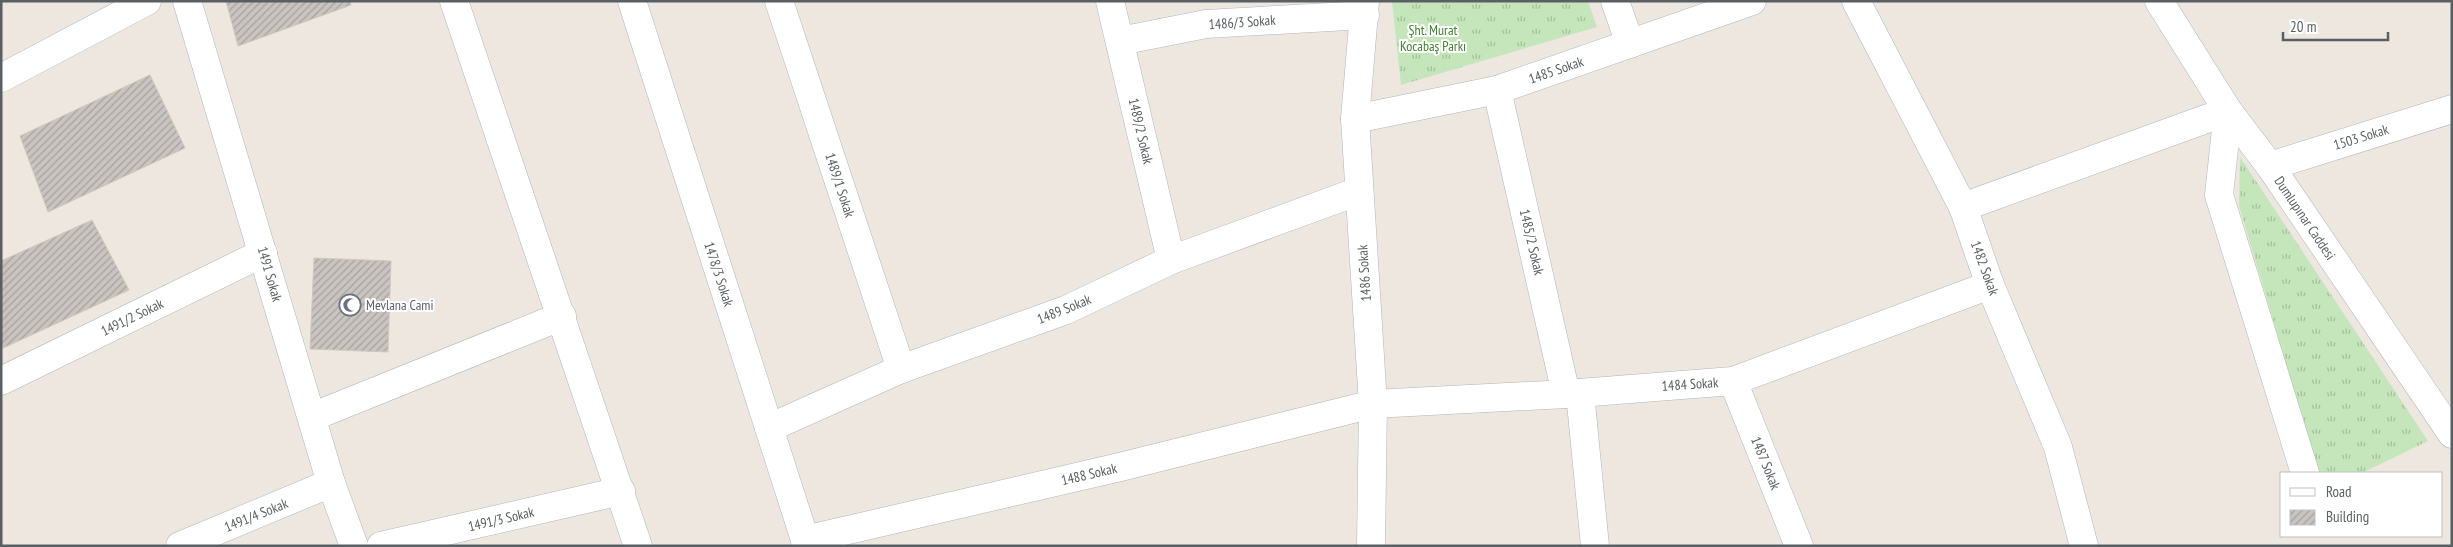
<svg xmlns="http://www.w3.org/2000/svg" width="2453" height="547" font-family="'PT Sans Narrow',sans-serif">
<style>
.grass{fill:url(#grass-tufts)}
.building{fill:url(#building-hatch);stroke:#d1c7be}
.lines{fill:none;stroke-linecap:round;stroke-linejoin:round}
.minor-casing{stroke:#b1b5b9;stroke-width:29}
.minor{stroke:#fff;stroke-width:28}
.labels{text-anchor:middle;dominant-baseline:central;stroke-width:4;stroke-linejoin:round;paint-order:stroke}
.street-label{font-size:14px;fill:#595f62;stroke:#fff}
.park-label{font-size:14px;fill:#408230;stroke:#fff}
.worship-label{font-size:14px;fill:#5b616d;stroke:#fff;text-anchor:start}
</style>
<defs>
<pattern id="grass-tufts" width="24" height="20" patternUnits="userSpaceOnUse" patternTransform="scale(1.25)"><rect width="24" height="20" fill="#c5e6bb"/><path d="M3 7l-1-3M5 7V3M7 7l1-3M15 17l-1-3M17 17v-4M19 17l1-3" fill="none" stroke="#a3be9b"/></pattern>
<pattern id="building-hatch" width="6" height="6" patternUnits="userSpaceOnUse" patternTransform="scale(1.25)"><rect width="6" height="6" fill="#c9c4bf"/><path d="M-1 1l2-2M0 6l6-6M5 7l2-2" fill="none" stroke="#a6a29f"/></pattern>
</defs>
<rect width="100%" height="100%" fill="#ede7e0"/>
<g class="grass">
<path d="M 1392,1 L 1588,1 L 1597,27 L 1401,85 Z"/>
<path d="M 2240,157 L 2428,441 L 2362,473 L 2319,473 L 2239,206 Z"/>
</g>
<g class="building">
<path d="M 226,1 L 350,1 L 351,5 L 238,46 Z"/>
<path d="M 150,75 L 185,148 L 48,212 L 20,136 Z"/>
<path d="M 92,220 L 129,290 L 1,349 L 1,261 Z"/>
<path d="M 314,258 L 391,261 L 388,352 L 310,349 Z"/>
</g>
<g class="lines">
<g class="minor-casing">
<g id="minor">
<path d="M 187,1 L 331,483 L 354,546"/>
<path d="M 454,1 L 638,546"/>
<path d="M 632,1 L 807,546"/>
<path d="M 779,1 L 901,369"/>
<path d="M 1110,1 L 1171,260"/>
<path d="M 1365,1 L 1355,119 L 1373,404 L 1371,546"/>
<path d="M 1615,1 L 1630,44"/>
<path d="M 1856,1 L 1963,207 L 1990,285 L 2058,447 L 2084,546"/>
<path d="M 2159,1 L 2228,111 L 2270,166 L 2452,434"/>
<path d="M 1120,41 L 1206,24 L 1365,15"/>
<path d="M 1,78 L 147,1"/>
<path d="M 1497,90 L 1566,394"/>
<path d="M 1355,119 L 1497,90 L 1752,1"/>
<path d="M 2270,166 L 2452,109"/>
<path d="M 1963,207 L 2228,111 L 2219,195 L 2305,473"/>
<path d="M 1,381 L 263,253"/>
<path d="M 1733,381 L 1799,546"/>
<path d="M 1580,393 L 1595,546"/>
<path d="M 312,417 L 562,316"/>
<path d="M 769,428 L 901,369 L 1066,310 L 1171,260 L 1359,191"/>
<path d="M 805,540 L 1120,467 L 1373,404 L 1566,394 L 1733,381 L 1990,285"/>
<path d="M 180,546 L 331,483"/>
<path d="M 381,546 L 621,491"/>
</g>
</g>
<use href="#minor" class="minor"/>
</g>
<defs>
<g id="mosque-ring" transform="scale(1.125)"><circle r="9.5" fill="#fff" stroke="#6b7280" stroke-width="1.5"/><path d="M3.5-4.9A6 6 0 1 0 3.5 4.9A5 5 0 1 1 3.5-4.9Z" fill="#6b7280"/></g>
</defs>
<g fill-rule="evenodd">
<use href="#mosque-ring" x="350" y="305"/>
</g>
<g class="labels">
<g class="street-label">
<text transform="translate(1242 22) rotate(-4)">1486/3 Sokak</text>
<text transform="translate(1556 70) rotate(-19)">1485 Sokak</text>
<text transform="translate(1141 131) rotate(77)">1489/2 Sokak</text>
<text transform="translate(2361 137) rotate(-17)">1503 Sokak</text>
<text transform="translate(840 185) rotate(72)">1489/1 Sokak</text>
<text transform="translate(2305 218) rotate(56)">Dumlupınar Caddesi</text>
<text transform="translate(1532 242) rotate(77)">1485/2 Sokak</text>
<text transform="translate(1985 268) rotate(70)">1482 Sokak</text>
<text transform="translate(1364 273) rotate(-94)">1486 Sokak</text>
<text transform="translate(270 274) rotate(74)">1491 Sokak</text>
<text transform="translate(719 274) rotate(72)">1478/3 Sokak</text>
<text transform="translate(1064 309) rotate(-22)">1489 Sokak</text>
<text transform="translate(132 317) rotate(-26)">1491/2 Sokak</text>
<text transform="translate(1690 384) rotate(-4)">1484 Sokak</text>
<text transform="translate(1766 463) rotate(68)">1487 Sokak</text>
<text transform="translate(1089 474) rotate(-13)">1488 Sokak</text>
<text transform="translate(256 515) rotate(-22)">1491/4 Sokak</text>
<text transform="translate(501 519) rotate(-13)">1491/3 Sokak</text>
</g>
<g class="park-label">
<text x="1433" y="30">Şht. Murat<tspan x="1433" dy="16">Kocabaş Parkı</tspan></text>
</g>
<g class="worship-label">
<text x="366" y="305">Mevlana Cami</text>
</g>
</g>
<rect width="2453" height="547" fill="none" stroke="#595f62" stroke-width="5"/>
<rect x="2280" y="472" width="162" height="65" fill="#ffffff" stroke="#bdbfc0"/>
<rect x="2290" y="488" width="25" height="8" fill="#ffffff" stroke="#bdbfc0"/>
<text x="2326" y="497" font-size="15" fill="#595f62">Road</text>
<rect x="2290" y="510" width="25" height="15" fill="url(#building-hatch)" stroke="#bdbfc0"/>
<text x="2326" y="522" font-size="15" fill="#595f62">Building</text>
<path d="M2283 32v8h105v-8" fill="none" stroke="#595f62" stroke-width="2.5"/>
<text x="2290" y="32" font-size="15" fill="#595f62" stroke="#ffffff" stroke-width="4" paint-order="stroke">20 m</text>
</svg>
